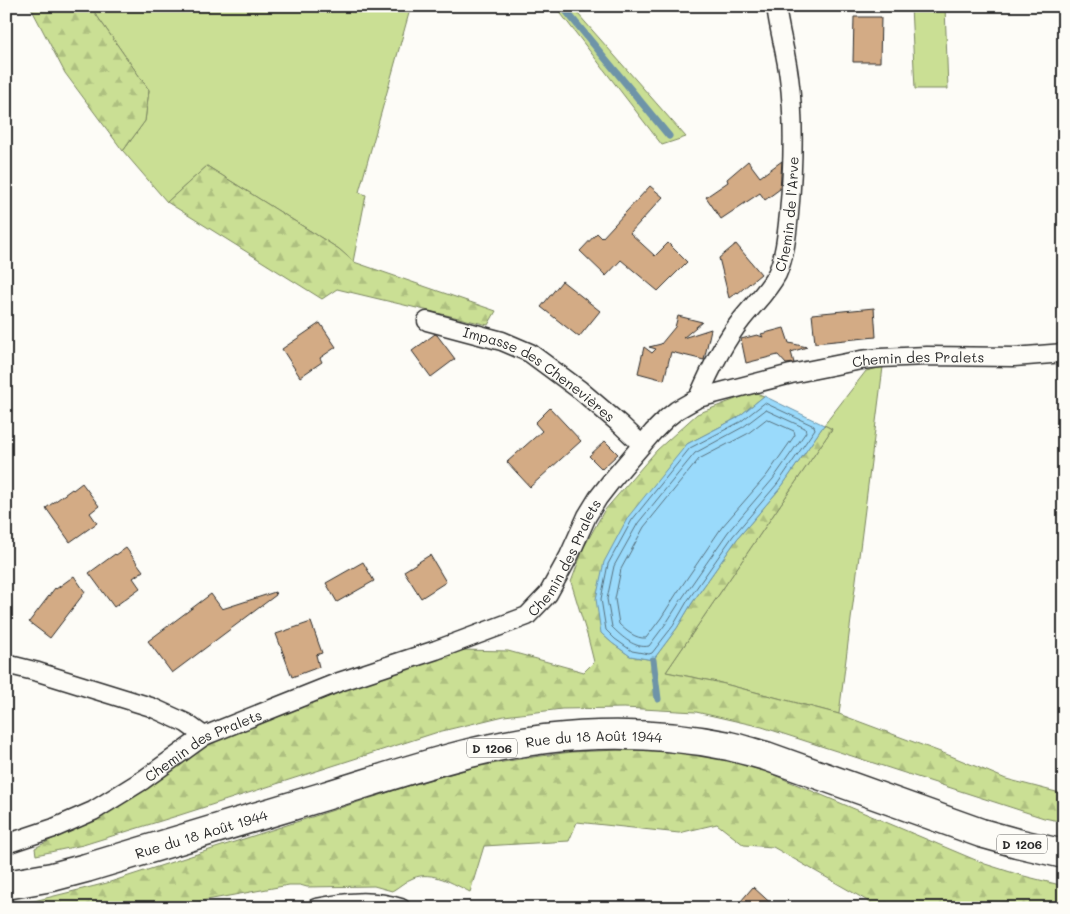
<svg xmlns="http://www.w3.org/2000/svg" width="1070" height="914" font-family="Mali,sans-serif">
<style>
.grass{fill:#cadf94;stroke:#7a8560}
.forest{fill:url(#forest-firs);stroke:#7a8560}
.water{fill:#9adafb;stroke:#6e94a8}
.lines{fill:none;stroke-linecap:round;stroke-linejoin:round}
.shore{stroke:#57717e;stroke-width:1}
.stream{stroke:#6e94a8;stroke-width:7}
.building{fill:#d3ab85;stroke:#2b2b2b}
.minor-casing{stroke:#2b2b2b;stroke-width:21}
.primary-casing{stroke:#2b2b2b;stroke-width:31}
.minor{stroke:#fdfcf7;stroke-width:18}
.primary{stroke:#fdfcf7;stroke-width:28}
.labels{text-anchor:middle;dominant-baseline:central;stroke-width:5;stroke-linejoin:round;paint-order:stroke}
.shield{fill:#fdfcf7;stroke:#6a6a68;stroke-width:1}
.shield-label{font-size:12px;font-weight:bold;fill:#2b2b2b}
.street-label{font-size:14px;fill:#2b2b2b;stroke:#fdfcf7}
</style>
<defs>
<pattern id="forest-firs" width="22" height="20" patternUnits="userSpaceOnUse" patternTransform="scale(1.25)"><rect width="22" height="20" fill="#cadf94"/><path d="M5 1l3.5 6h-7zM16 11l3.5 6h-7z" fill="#aec080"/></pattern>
</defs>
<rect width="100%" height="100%" fill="#fdfcf7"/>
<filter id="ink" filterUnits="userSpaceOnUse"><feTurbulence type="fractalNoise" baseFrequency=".02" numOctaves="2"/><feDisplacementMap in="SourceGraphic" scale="10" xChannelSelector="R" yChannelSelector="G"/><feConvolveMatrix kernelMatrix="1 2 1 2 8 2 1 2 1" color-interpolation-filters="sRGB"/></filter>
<g filter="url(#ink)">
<g class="grass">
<path d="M 90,6 L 411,6 L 359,192 L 366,195 L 353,262 L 339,249 L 207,166 L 167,202 L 123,151 L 145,121 L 149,90 Z"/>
<path d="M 555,6 L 571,6 L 686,137 L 662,145 Z"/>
<path d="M 911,6 L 945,6 L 948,89 L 915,89 Z"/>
<path d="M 883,367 L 839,714 L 717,682 L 666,672 L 832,429 L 824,425 L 866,371 Z"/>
</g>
<g class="forest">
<path d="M 30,6 L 90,6 L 149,90 L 145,121 L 123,151 L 65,73 Z"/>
<path d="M 207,166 L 339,249 L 354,262 L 496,311 L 488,325 L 337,289 L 322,299 L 167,202 Z"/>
<path d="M 754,392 L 764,396 L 737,418 L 687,444 L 601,633 L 612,643 L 630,656 L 653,660 L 677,628 L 692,603 L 737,539 L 782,486 L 824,425 L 832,429 L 666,672 L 717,682 L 839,714 L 951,756 L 1006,779 L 1064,794 L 1064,822 L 1044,818 L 762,727 L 696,712 L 624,708 L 562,709 L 504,716 L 438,732 L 180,815 L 83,845 L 36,855 L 35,848 L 124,802 L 224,732 L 358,684 L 462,650 L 508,651 L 584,672 L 594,662 L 588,638 L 571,582 L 584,547 L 604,511 L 657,450 L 697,414 Z"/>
<path d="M 620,750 L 659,750 L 697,754 L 725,759 L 767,772 L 985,864 L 1020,875 L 1064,886 L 1064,908 L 878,908 L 866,900 L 773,847 L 744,845 L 717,824 L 679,833 L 577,822 L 569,841 L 484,846 L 470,892 C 454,884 432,870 413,878 C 405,881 399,887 392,891 L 374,886 L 307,887 L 300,885 L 289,885 L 163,908 L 6,908 L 6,904 L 34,901 L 107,883 L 408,786 L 475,767 L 526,758 L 571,752 Z"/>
</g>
<path class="water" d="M 764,396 L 824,425 L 782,486 L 737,539 L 692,603 L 677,628 L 653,660 L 630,656 L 612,643 L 601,633 L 596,599 L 604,562 L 628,517 L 687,444 L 737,418 Z"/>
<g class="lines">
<g class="shore">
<path d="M 765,403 L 814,426 L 815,429 L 778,483 L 733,536 L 688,600 L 673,626 L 652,653 L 649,654 L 632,651 L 615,639 L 606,630 L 601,599 L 608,564 L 632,520 L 690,448 L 740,422 Z"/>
<path d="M 766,410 L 805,428 L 806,432 L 773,479 L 728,532 L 683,597 L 667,622 L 649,646 C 635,649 622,637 612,627 L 607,599 L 614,566 L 638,523 L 695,453 L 743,427 Z"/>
<path d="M 767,419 L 794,431 L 795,435 L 767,475 L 722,527 L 677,593 L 661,618 L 646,638 C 636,639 626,631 619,624 L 615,599 L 621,569 L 644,527 L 699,459 L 747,434 Z"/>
</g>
<g class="stream">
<path d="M 562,6 L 669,136"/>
<path d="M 653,660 L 658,699"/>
</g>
</g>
<g class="building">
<path d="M 854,17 L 881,17 L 880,62 L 853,62 Z"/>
<path d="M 748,161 L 760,177 L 782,161 L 780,189 L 765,200 L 760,193 L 721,219 L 706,197 L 728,182 L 727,179 Z"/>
<path d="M 650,186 L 663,197 L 630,233 L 655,256 L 668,243 L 687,262 L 658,291 L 621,260 L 606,276 L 580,251 L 597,233 L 602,238 Z"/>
<path d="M 736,244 L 761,274 L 738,293 L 737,292 L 729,298 L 719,258 Z"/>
<path d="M 562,281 L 600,311 L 579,337 L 541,307 Z"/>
<path d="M 874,308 L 876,337 L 815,343 L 812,314 Z"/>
<path d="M 678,316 L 702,322 L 683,338 L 711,329 L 704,360 L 671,352 L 664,380 L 638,373 L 644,347 L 652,353 L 656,349 L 649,347 L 661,344 L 675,327 Z"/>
<path d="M 320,323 L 336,347 L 320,358 L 322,362 L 300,377 L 282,349 Z"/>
<path d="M 784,328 L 789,343 L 807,347 L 791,352 L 794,363 L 786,364 L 778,355 L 746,363 L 741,339 L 757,335 L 763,337 L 761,334 Z"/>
<path d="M 435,334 L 437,335 L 455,359 L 431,377 L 412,351 Z"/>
<path d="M 550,408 L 581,441 L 530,487 L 507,462 L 542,431 L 535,423 Z"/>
<path d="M 605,441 L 618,454 L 602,469 L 589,456 Z"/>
<path d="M 82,483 L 99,506 L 90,513 L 97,523 L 70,542 L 46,508 L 72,489 L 73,490 Z"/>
<path d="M 126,548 L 143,571 L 133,578 L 140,588 L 114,607 L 89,573 L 115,554 L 116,555 Z"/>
<path d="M 430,555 L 446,582 L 421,598 L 404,571 Z"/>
<path d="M 363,562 L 374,581 L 337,602 L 326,583 Z"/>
<path d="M 74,576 L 85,592 L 50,638 L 29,622 L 55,588 L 56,589 Z"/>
<path d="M 275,592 L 276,595 L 172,673 L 148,641 L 211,594 L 222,609 Z"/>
<path d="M 311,622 L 322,653 L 316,655 L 319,667 L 292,677 L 276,634 Z"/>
<path d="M 753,887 L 776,908 L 735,908 Z"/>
</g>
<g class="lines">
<g class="minor-casing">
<g id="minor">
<path id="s1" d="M 427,321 L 502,341 L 530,353 L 580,390 L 621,425 L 642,445"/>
<path id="s2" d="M 698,398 C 710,370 723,343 742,319 C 754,304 768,291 777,274 C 785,256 787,233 789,214 C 793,169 795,122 789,77 C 786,53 779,30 776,6"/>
<path d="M 6,664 L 38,672 L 151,707 L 186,723 L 204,736"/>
<path id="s3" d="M 6,844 L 54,828 L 93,811 L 143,780 L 204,736 L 339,682 L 436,650 L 527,616 L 548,594 L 569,556 L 587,516 L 598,498 L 612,480 L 653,432 L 667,418 L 677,410 L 698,398 L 791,374 L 861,360 L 880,358 L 927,356 L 1014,357 L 1064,353"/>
<path d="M 316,908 C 345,902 372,899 401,908"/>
</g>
</g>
<g class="primary-casing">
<g id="primary">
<path id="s4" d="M 6,885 L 52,877 L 86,868 C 166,844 246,820 325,796 C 397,774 470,748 545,739 C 605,732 670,734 729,746 C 742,749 754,753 766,756 L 981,833 L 1017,843 L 1064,854"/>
</g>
</g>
<use href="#minor" class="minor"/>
<use href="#primary" class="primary"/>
</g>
</g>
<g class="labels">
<g class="shield">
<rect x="467" y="738.5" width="50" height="19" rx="4"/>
<rect x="997" y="834.5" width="50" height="19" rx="4"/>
</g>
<g class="shield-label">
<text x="492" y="748">D 1206</text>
<text x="1022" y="844">D 1206</text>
</g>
<g class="street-label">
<text stroke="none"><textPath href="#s2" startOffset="209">Chemin de l'Arve</textPath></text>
<text stroke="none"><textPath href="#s3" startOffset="1078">Chemin des Pralets</textPath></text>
<text stroke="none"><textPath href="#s1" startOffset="126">Impasse des Chenevières</textPath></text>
<text stroke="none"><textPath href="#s3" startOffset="642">Chemin des Pralets</textPath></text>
<text stroke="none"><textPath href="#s4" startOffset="608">Rue du 18 Août 1944</textPath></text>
<text stroke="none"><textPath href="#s3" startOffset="222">Chemin des Pralets</textPath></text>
<text stroke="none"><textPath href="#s4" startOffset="202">Rue du 18 Août 1944</textPath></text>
</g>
</g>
<rect width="1070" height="914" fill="none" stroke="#fdfcf7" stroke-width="25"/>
<rect x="12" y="12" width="1045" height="889" fill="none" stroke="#2b2b2b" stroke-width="2" filter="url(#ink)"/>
</svg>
